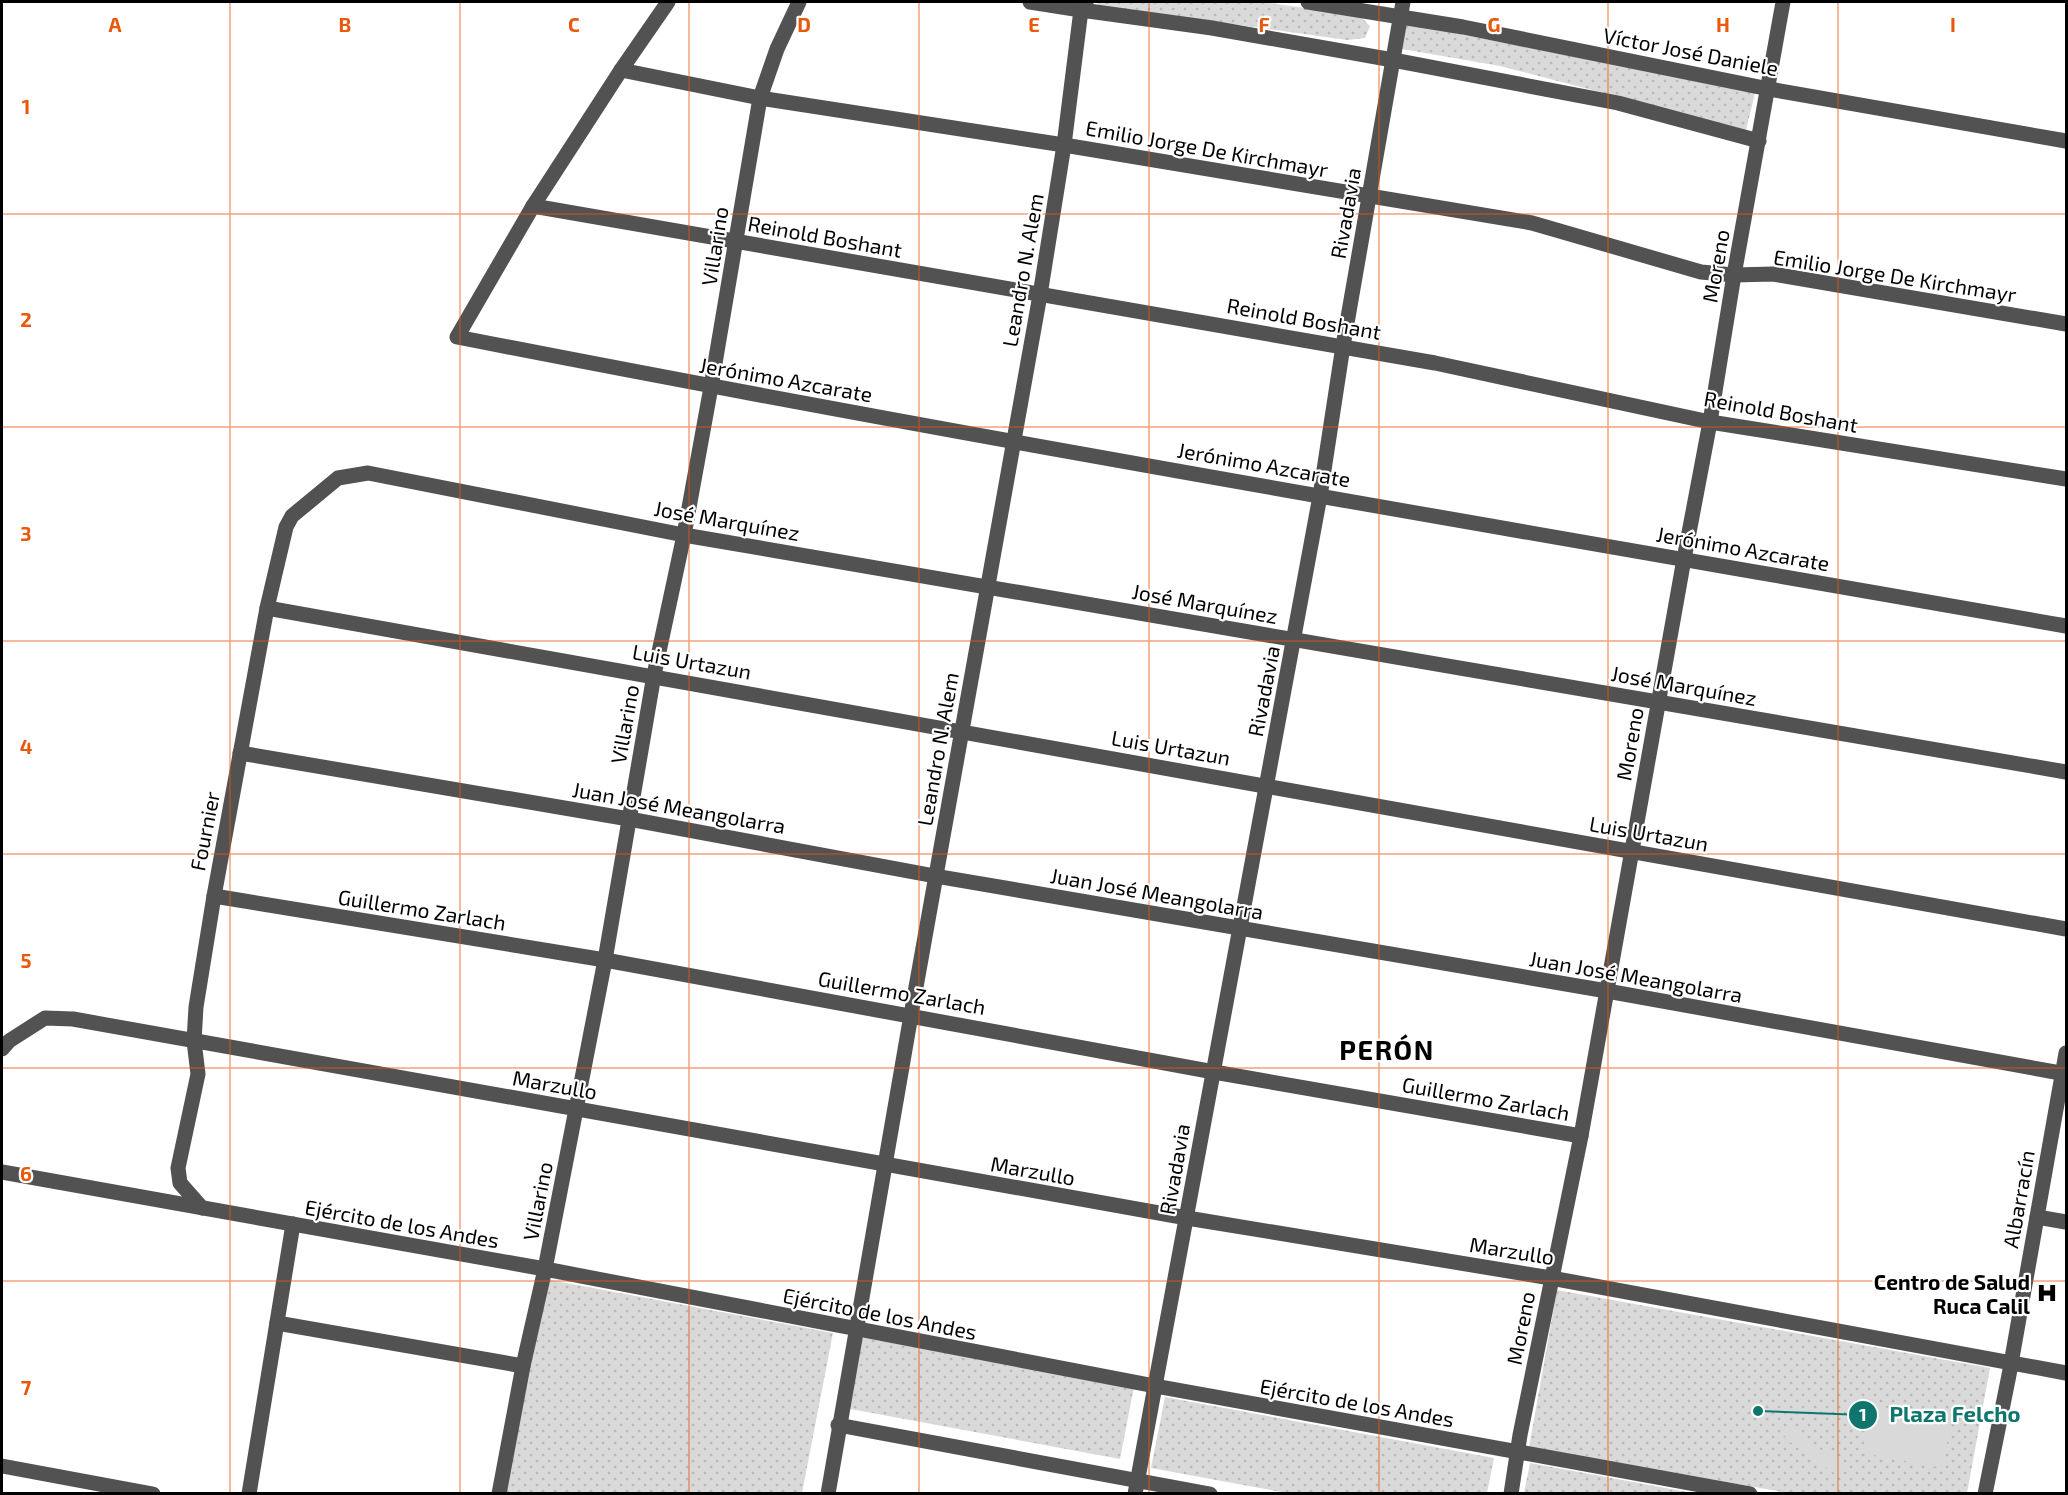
<svg xmlns="http://www.w3.org/2000/svg" width="2068" height="1495" font-family="'Exo 2',sans-serif">
<style>
.grass{fill:url(#grass-dots)}
.pitch{fill:#d9d9d9}
.lines{fill:none;stroke-linecap:round;stroke-linejoin:round}
.minor{stroke:#525252;stroke-width:15}
.grid{fill:none;stroke:#e8590c;stroke-width:1.5;stroke-opacity:0.55}
.labels{text-anchor:middle;dominant-baseline:central;stroke-width:4.5;stroke-linejoin:round;paint-order:stroke}
.street-label{font-size:21px;fill:#000;stroke:#fff}
.poi-label{font-size:21px;font-weight:bold;fill:#000;stroke:#fff;text-anchor:end}
.district-label{font-size:27px;font-weight:bold;letter-spacing:1.5px;fill:#000;stroke:#fff}
.grid-label{font-size:20px;text-anchor:middle;font-weight:bold;fill:#e8590c;stroke:#fff;stroke-width:4.5;stroke-linejoin:round;paint-order:stroke}
.leader{fill:none;stroke:#0f766e;stroke-width:2}
.callout-dot{fill:#0f766e;stroke:#fff;stroke-width:2}
.mark-label{font-size:18px;text-anchor:middle;font-weight:bold;fill:#fff}
.callout-label{font-size:22px;text-anchor:middle;font-weight:bold;fill:#0f766e;stroke:#fff;stroke-width:4.5;stroke-linejoin:round;paint-order:stroke}
</style>
<defs>
<pattern id="grass-dots" width="8" height="8" patternUnits="userSpaceOnUse" patternTransform="scale(1.5)"><rect width="8" height="8" fill="#d9d9d9"/><path d="M2 2h.1M6 6h.1" fill="none" stroke="#b8b8b8" stroke-width="1.8" stroke-linecap="round"/></pattern>
</defs>
<rect width="100%" height="100%" fill="#fff"/>
<g class="grass">
<path d="M 1097,2 L 1263,2 L 1360,16 L 1370,26 L 1365,38 L 1347,40 L 1118,8 L 1099,8 Z"/>
<path d="M 1405,23 L 1755,93 L 1746,130 L 1500,66 L 1402,49 Z"/>
<path d="M 545,1279 L 833,1333 L 802,1493 L 505,1494 Z"/>
<path d="M 1557,1290 L 1990,1368 L 1967,1493 L 1788,1493 L 1529,1447 Z"/>
<path d="M 859,1337 L 1134,1387 L 1120,1459 L 845,1408 Z"/>
<path d="M 1165,1397 L 1494,1458 L 1487,1493 L 1287,1493 L 1151,1468 Z"/>
<path d="M 1530,1463 L 1693,1493 L 1524,1493 Z"/>
</g>
<g class="pitch">
<path d="M 1871,1405 L 1951,1419 L 1943,1468 L 1862,1453 Z"/>
<path d="M 1791,1429 L 1846,1467 L 1840,1477 L 1784,1438 Z"/>
</g>
<g class="lines">
<g class="minor">
<path d="M 668,2 L 621,70 L 533,206 L 457,337 C 991,442 1529,532 2066,626"/>
<path d="M 1030,2 L 1081,10 L 1086,3"/>
<path d="M 1308,2 L 1463,27 L 1769,89 L 2066,141"/>
<path d="M 621,70 L 760,98 L 1064,145 L 1532,223 L 1701,272 L 1734,275 L 1773,274 L 2066,324"/>
<path d="M 533,206 L 1435,363 L 1710,422 L 2066,479"/>
<path d="M 267,608 L 2066,929"/>
<path d="M 240,753 L 629,819 L 935,876 L 1607,991 L 2066,1074"/>
<path d="M 214,896 L 605,960 L 1214,1072 L 1581,1136"/>
<path d="M 2,1049 L 9,1041 L 45,1018 L 73,1019 L 1187,1218 L 1551,1278 L 2066,1373"/>
<path d="M 2,1172 L 545,1269 L 1155,1386 L 1750,1494"/>
<path d="M 202,1208 L 180,1183 L 178,1168 L 198,1074 L 194,1041 L 196,1007 L 214,896 L 267,608 L 286,527 L 292,516 L 338,478 L 368,473 L 684,535 L 2066,772"/>
<path d="M 2037,1217 L 2066,1222"/>
<path d="M 277,1323 L 523,1366"/>
<path d="M 838,1425 L 1210,1494"/>
<path d="M 2,1466 L 153,1494"/>
<path d="M 249,1494 L 293,1224"/>
<path d="M 499,1494 L 523,1366 L 545,1269 L 605,960 L 654,675 L 684,535 L 711,387 L 760,98 L 777,49 L 799,2"/>
<path d="M 828,1494 L 911,1015 L 1040,295 L 1064,145 L 1081,10 L 1212,28 L 1393,60 L 1618,103 L 1759,141"/>
<path d="M 1135,1494 L 1320,496 L 1343,346 L 1403,2"/>
<path d="M 1511,1494 L 1520,1435 L 1581,1136 L 1684,559 L 1710,422 L 1734,275 L 1783,2"/>
<path d="M 1985,1494 L 2009,1375 L 2066,1053"/>
</g>
</g>
<path class="grid" d="M 230,2 L 230,1494M 460,2 L 460,1494M 689,2 L 689,1494M 919,2 L 919,1494M 1149,2 L 1149,1494M 1379,2 L 1379,1494M 1608,2 L 1608,1494M 1838,2 L 1838,1494M 2,214 L 2066,214M 2,427 L 2066,427M 2,641 L 2066,641M 2,854 L 2066,854M 2,1068 L 2066,1068M 2,1281 L 2066,1281"/>
<defs>
<g id="hospital-bare" transform="scale(1.62)"><path d="M-5-5h3v3.5h4V-5h3V5h-3V1.5h-4V5h-3Z" fill="#000" stroke="#fff" stroke-width="2.5" paint-order="stroke"/></g>
</defs>
<g fill-rule="evenodd">
<use href="#hospital-bare" x="2047" y="1293"/>
</g>
<g class="labels">
<g class="street-label">
<text transform="translate(1691 51) rotate(11)">Víctor José Daniele</text>
<text transform="translate(1207 148) rotate(10)">Emilio Jorge De Kirchmayr</text>
<text transform="translate(1345 213) rotate(-80)">Rivadavia</text>
<text transform="translate(825 236) rotate(10)">Reinold Boshant</text>
<text transform="translate(714 246) rotate(-81)">Villarino</text>
<text transform="translate(1715 266) rotate(-80)">Moreno</text>
<text transform="translate(1022 270) rotate(-80)">Leandro N. Alem</text>
<text transform="translate(1895 275) rotate(9)">Emilio Jorge De Kirchmayr</text>
<text transform="translate(1304 318) rotate(10)">Reinold Boshant</text>
<text transform="translate(786 379) rotate(10)">Jerónimo Azcarate</text>
<text transform="translate(1781 411) rotate(10)">Reinold Boshant</text>
<text transform="translate(1264 464) rotate(10)">Jerónimo Azcarate</text>
<text transform="translate(727 520) rotate(10)">José Marquínez</text>
<text transform="translate(1743 548) rotate(10)">Jerónimo Azcarate</text>
<text transform="translate(1205 603) rotate(10)">José Marquínez</text>
<text transform="translate(692 661) rotate(10)">Luis Urtazun</text>
<text transform="translate(1684 685) rotate(10)">José Marquínez</text>
<text transform="translate(1263 691) rotate(-79)">Rivadavia</text>
<text transform="translate(624 724) rotate(-80)">Villarino</text>
<text transform="translate(1629 744) rotate(-80)">Moreno</text>
<text transform="translate(1171 747) rotate(10)">Luis Urtazun</text>
<text transform="translate(937 749) rotate(-80)">Leandro N. Alem</text>
<text transform="translate(679 807) rotate(10)">Juan José Meangolarra</text>
<text transform="translate(204 831) rotate(-79)">Fournier</text>
<text transform="translate(1649 833) rotate(10)">Luis Urtazun</text>
<text transform="translate(1157 893) rotate(10)">Juan José Meangolarra</text>
<text transform="translate(422 909) rotate(9)">Guillermo Zarlach</text>
<text transform="translate(1636 976) rotate(10)">Juan José Meangolarra</text>
<text transform="translate(902 992) rotate(10)">Guillermo Zarlach</text>
<text transform="translate(555 1084) rotate(10)">Marzullo</text>
<text transform="translate(1486 1098) rotate(10)">Guillermo Zarlach</text>
<text transform="translate(1174 1169) rotate(-80)">Rivadavia</text>
<text transform="translate(1033 1170) rotate(10)">Marzullo</text>
<text transform="translate(2018 1199) rotate(-80)">Albarracín</text>
<text transform="translate(537 1201) rotate(-79)">Villarino</text>
<text transform="translate(402 1223) rotate(10)">Ejército de los Andes</text>
<text transform="translate(1512 1250) rotate(9)">Marzullo</text>
<text transform="translate(880 1313) rotate(11)">Ejército de los Andes</text>
<text transform="translate(1520 1328) rotate(-79)">Moreno</text>
<text transform="translate(1357 1402) rotate(10)">Ejército de los Andes</text>
</g>
<g class="poi-label">
<text x="2030" y="1281">Centro de Salud<tspan x="2030" dy="24">Ruca Calil</tspan></text>
</g>
<g class="district-label">
<text x="1387" y="1049">PERÓN</text>
</g>
</g>
<g class="grid-label">
<text x="115" y="32">A</text>
<text x="345" y="32">B</text>
<text x="574" y="32">C</text>
<text x="804" y="32">D</text>
<text x="1034" y="32">E</text>
<text x="1264" y="32">F</text>
<text x="1494" y="32">G</text>
<text x="1723" y="32">H</text>
<text x="1953" y="32">I</text>
<text x="26" y="114">1</text>
<text x="26" y="327">2</text>
<text x="26" y="541">3</text>
<text x="26" y="754">4</text>
<text x="26" y="968">5</text>
<text x="26" y="1181">6</text>
<text x="26" y="1395">7</text>
</g>
<path class="leader" d="M1758 1411L1863 1415"/>
<g class="callout-dot">
<circle cx="1758" cy="1411" r="6"/>
<circle cx="1863" cy="1415" r="15"/>
</g>
<g class="mark-label">
<text x="1863" y="1421">1</text>
</g>
<g class="callout-label">
<text x="1955" y="1422">Plaza Felcho</text>
</g>
<rect width="2068" height="1495" fill="none" stroke="#000000" stroke-width="6"/>
</svg>
